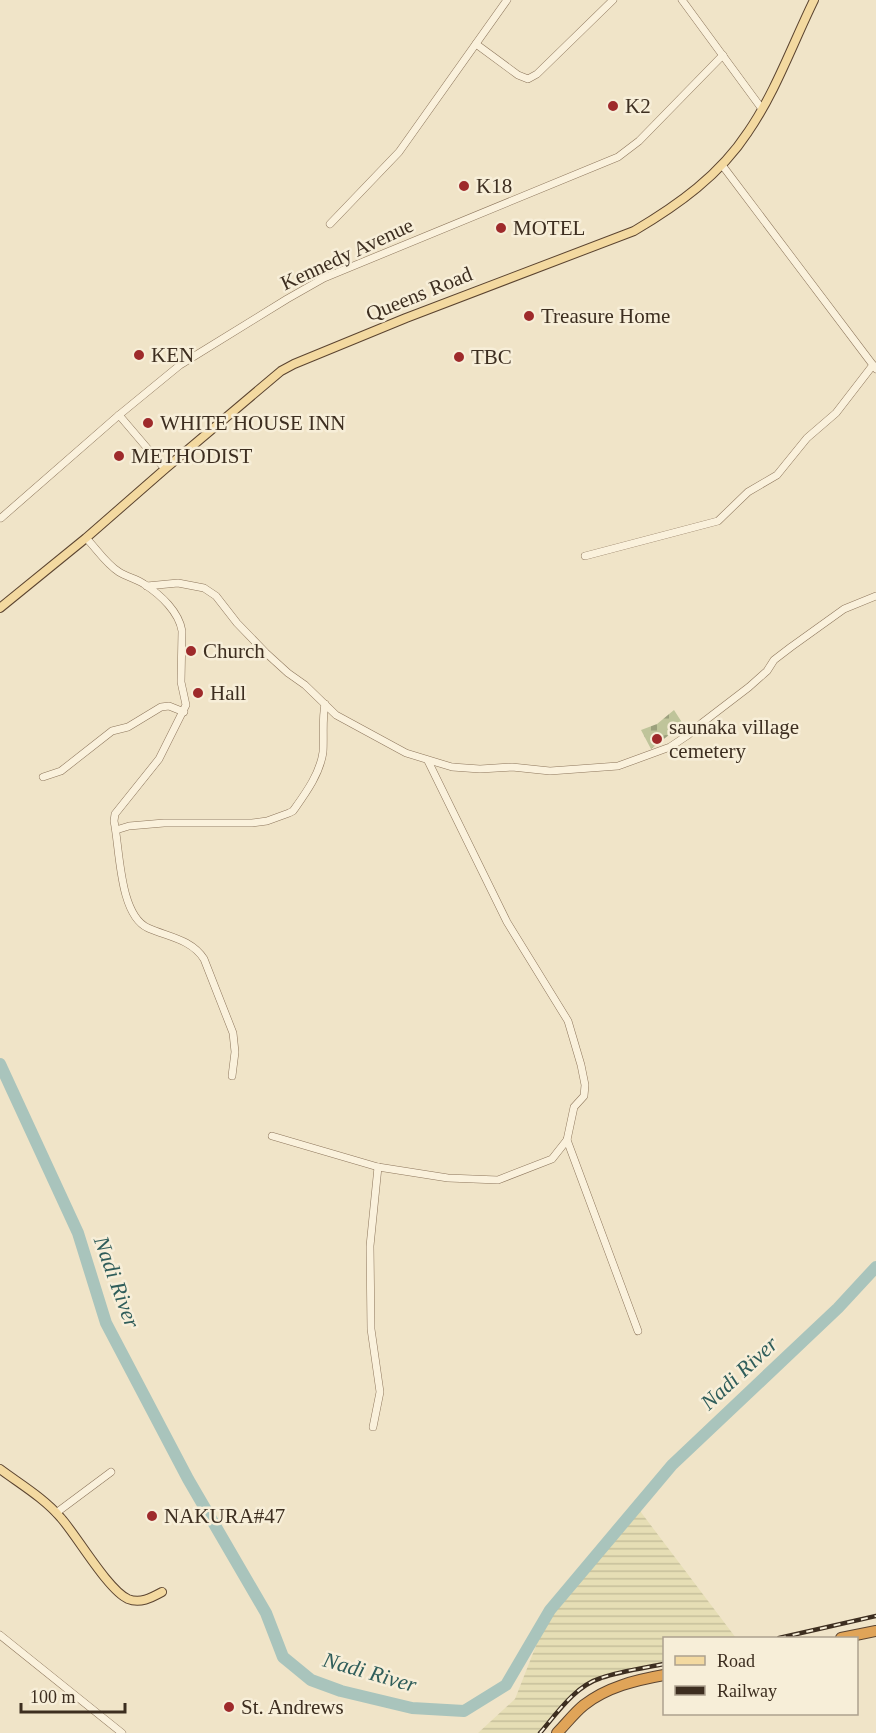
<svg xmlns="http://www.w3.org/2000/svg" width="876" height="1733" font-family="Georgia,serif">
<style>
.farmland{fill:url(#farmland-rules)}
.cemetery{fill:url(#cemetery-stones)}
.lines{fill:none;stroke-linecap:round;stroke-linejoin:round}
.river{stroke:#a9c4bc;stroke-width:12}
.minor-casing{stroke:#8d765c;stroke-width:8}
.major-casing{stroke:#5b4430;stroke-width:10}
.highway-casing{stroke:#5b4430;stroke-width:12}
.minor{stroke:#faf1dc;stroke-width:7}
.major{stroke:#f3d9a0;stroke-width:8}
.highway{stroke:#e0a458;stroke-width:10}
.rail-casing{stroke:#3d2e20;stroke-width:4.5}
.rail{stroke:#f7eed8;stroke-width:2;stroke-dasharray:7;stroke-linecap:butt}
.poi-dot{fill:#9e2a2b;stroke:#f7eed8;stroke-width:2}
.labels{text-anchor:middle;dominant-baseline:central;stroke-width:5;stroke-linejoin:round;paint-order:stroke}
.poi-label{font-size:21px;fill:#3d2e20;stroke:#f7eed8;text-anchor:start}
.street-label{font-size:21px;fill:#3d2e20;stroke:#f7eed8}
.water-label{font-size:22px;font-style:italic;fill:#2f5d5a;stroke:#f7eed8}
</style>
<defs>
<pattern id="farmland-rules" width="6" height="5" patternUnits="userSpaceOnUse" patternTransform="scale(1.5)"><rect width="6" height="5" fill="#e6deb5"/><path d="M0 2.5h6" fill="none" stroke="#c6bf9b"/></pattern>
<pattern id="cemetery-stones" width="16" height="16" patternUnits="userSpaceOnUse" patternTransform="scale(1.5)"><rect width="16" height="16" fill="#bfc49a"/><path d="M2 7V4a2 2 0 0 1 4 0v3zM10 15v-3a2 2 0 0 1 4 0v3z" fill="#9ca07d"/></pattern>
</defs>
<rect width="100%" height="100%" fill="#f0e4c8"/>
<path class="farmland" d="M 637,1507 L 736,1638 L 664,1638 L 664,1664 L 600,1678 L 587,1684 L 570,1698 L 540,1733 L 478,1733 L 515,1699 L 550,1610 Z"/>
<path class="cemetery" d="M 674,710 L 683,724 L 651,749 L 641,730 L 657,724 Z"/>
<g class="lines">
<path class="river" d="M 0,1064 L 78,1233 L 106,1323 L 188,1479 L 266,1613 L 283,1657 L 311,1680 L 341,1691 L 412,1708 L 464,1711 L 506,1685 L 550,1610 L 672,1465 L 838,1308 L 876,1267"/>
<g class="minor-casing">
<g id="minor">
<path d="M 682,0 L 762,109"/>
<path d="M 476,44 L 518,75 L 528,79 L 537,74 L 613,0"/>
<path d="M 722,165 L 876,369"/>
<path d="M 330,224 L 399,152 L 507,0"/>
<path d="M 119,415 L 165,469"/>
<path d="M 1,518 L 119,415 L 180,365 L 287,299 L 324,278 L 618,157 L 639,141 L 723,55"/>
<path d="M 86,538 C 96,548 106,564 119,572 C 127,577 137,579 144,584 C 161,595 179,612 182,631 L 181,682 L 186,705 L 159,759 L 115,814 L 114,821 C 120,849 119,915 148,928 C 168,937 191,939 204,959 L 233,1033 L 235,1052 L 232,1076"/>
<path d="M 585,556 L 718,521 L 748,492 L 777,475 L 807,438 L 836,413 L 873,365"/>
<path d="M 147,586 L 178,583 L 204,588 L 216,596 L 237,623 L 266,653 L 288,673 L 305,685 L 336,715 L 406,753 L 452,767 L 480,769 L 512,767 L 550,771 L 618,766 L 670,747 L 688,735 L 702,723 L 749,687 L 767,671 L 774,660 L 791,647 L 844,609 L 876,596"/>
<path d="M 43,777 L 61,771 L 112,731 L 128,727 L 161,707 L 169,706 L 184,712"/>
<path d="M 116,830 L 129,826 L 164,823 L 252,823 L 267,821 L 289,813 L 293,811 C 305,794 320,774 323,752 C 324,737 322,719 325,704"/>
<path d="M 272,1136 L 378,1167 L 448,1178 L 498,1180 L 552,1159 L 567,1140 L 574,1107 L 584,1096 L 585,1085 L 581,1065 L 568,1021 L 507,922 L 428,761"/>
<path d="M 567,1140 L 638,1331"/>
<path d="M 373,1427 L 380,1392 L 371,1329 L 370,1246 L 378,1167"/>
<path d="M 56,1513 L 111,1472"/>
<path d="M 0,1635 L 122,1733"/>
</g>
</g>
<g class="major-casing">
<g id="major">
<path d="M 0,608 L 86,538 L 165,469 L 281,371 L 294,364 L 406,318 L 634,231 C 678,205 720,175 748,132 C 775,93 793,43 814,0"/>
<path d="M 0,1469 C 20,1484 44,1498 61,1518 C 77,1536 108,1590 128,1599 C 140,1604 151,1598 162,1592"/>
</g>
</g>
<g class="highway-casing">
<g id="highway">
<path d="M 841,1638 L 876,1631"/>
<path d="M 557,1733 C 566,1724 574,1713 584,1705 C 607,1687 636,1680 664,1675"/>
</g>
</g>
<use href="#minor" class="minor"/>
<use href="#major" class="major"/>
<use href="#highway" class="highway"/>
<g class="rail-casing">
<g id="rail">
<path d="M 779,1638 L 876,1616"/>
<path d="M 540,1733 C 557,1713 575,1686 601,1678 C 621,1671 644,1668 664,1664"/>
</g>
</g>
<use href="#rail" class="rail"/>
</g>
<g class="poi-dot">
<circle cx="613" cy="106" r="6"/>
<circle cx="464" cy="186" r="6"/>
<circle cx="501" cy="228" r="6"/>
<circle cx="529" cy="316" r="6"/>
<circle cx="139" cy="355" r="6"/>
<circle cx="459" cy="357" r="6"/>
<circle cx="148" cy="423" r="6"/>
<circle cx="119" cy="456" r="6"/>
<circle cx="191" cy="651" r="6"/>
<circle cx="198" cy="693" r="6"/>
<circle cx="657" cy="739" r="6"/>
<circle cx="152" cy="1516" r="6"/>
<circle cx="229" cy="1707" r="6"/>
</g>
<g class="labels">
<g class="poi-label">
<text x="625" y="106">K2</text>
<text x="476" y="186">K18</text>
<text x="513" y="228">MOTEL</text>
<text x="541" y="316">Treasure Home</text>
<text x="151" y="355">KEN</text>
<text x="471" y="357">TBC</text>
<text x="160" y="423">WHITE HOUSE INN</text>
<text x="131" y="456">METHODIST</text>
<text x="203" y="651">Church</text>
<text x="210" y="693">Hall</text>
<text x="669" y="727">saunaka village<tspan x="669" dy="24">cemetery</tspan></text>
<text x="164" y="1516">NAKURA#47</text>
<text x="241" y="1707">St. Andrews</text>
</g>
<g class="street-label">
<text transform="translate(347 254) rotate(-25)">Kennedy Avenue</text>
<text transform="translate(419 294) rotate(-22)">Queens Road</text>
</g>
<g class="water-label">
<text transform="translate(117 1282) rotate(70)">Nadi River</text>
<text transform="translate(739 1373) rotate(-43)">Nadi River</text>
<text transform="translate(370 1672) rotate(16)">Nadi River</text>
</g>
</g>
<rect x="663" y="1637" width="195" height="78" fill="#f7eed8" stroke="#ada18e" stroke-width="1.5"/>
<rect x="675" y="1656" width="30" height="9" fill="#f3d9a0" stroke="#ada18e" stroke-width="1.5"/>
<text x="717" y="1667" font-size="18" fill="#3d2e20">Road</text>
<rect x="675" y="1686" width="30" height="9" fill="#3d2e20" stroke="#ada18e" stroke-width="1.5"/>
<text x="717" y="1697" font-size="18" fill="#3d2e20">Railway</text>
<path d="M21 1703v9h104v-9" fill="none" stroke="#3d2e20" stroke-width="3"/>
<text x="30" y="1703" font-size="18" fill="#3d2e20" stroke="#f7eed8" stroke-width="4.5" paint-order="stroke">100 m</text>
</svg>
